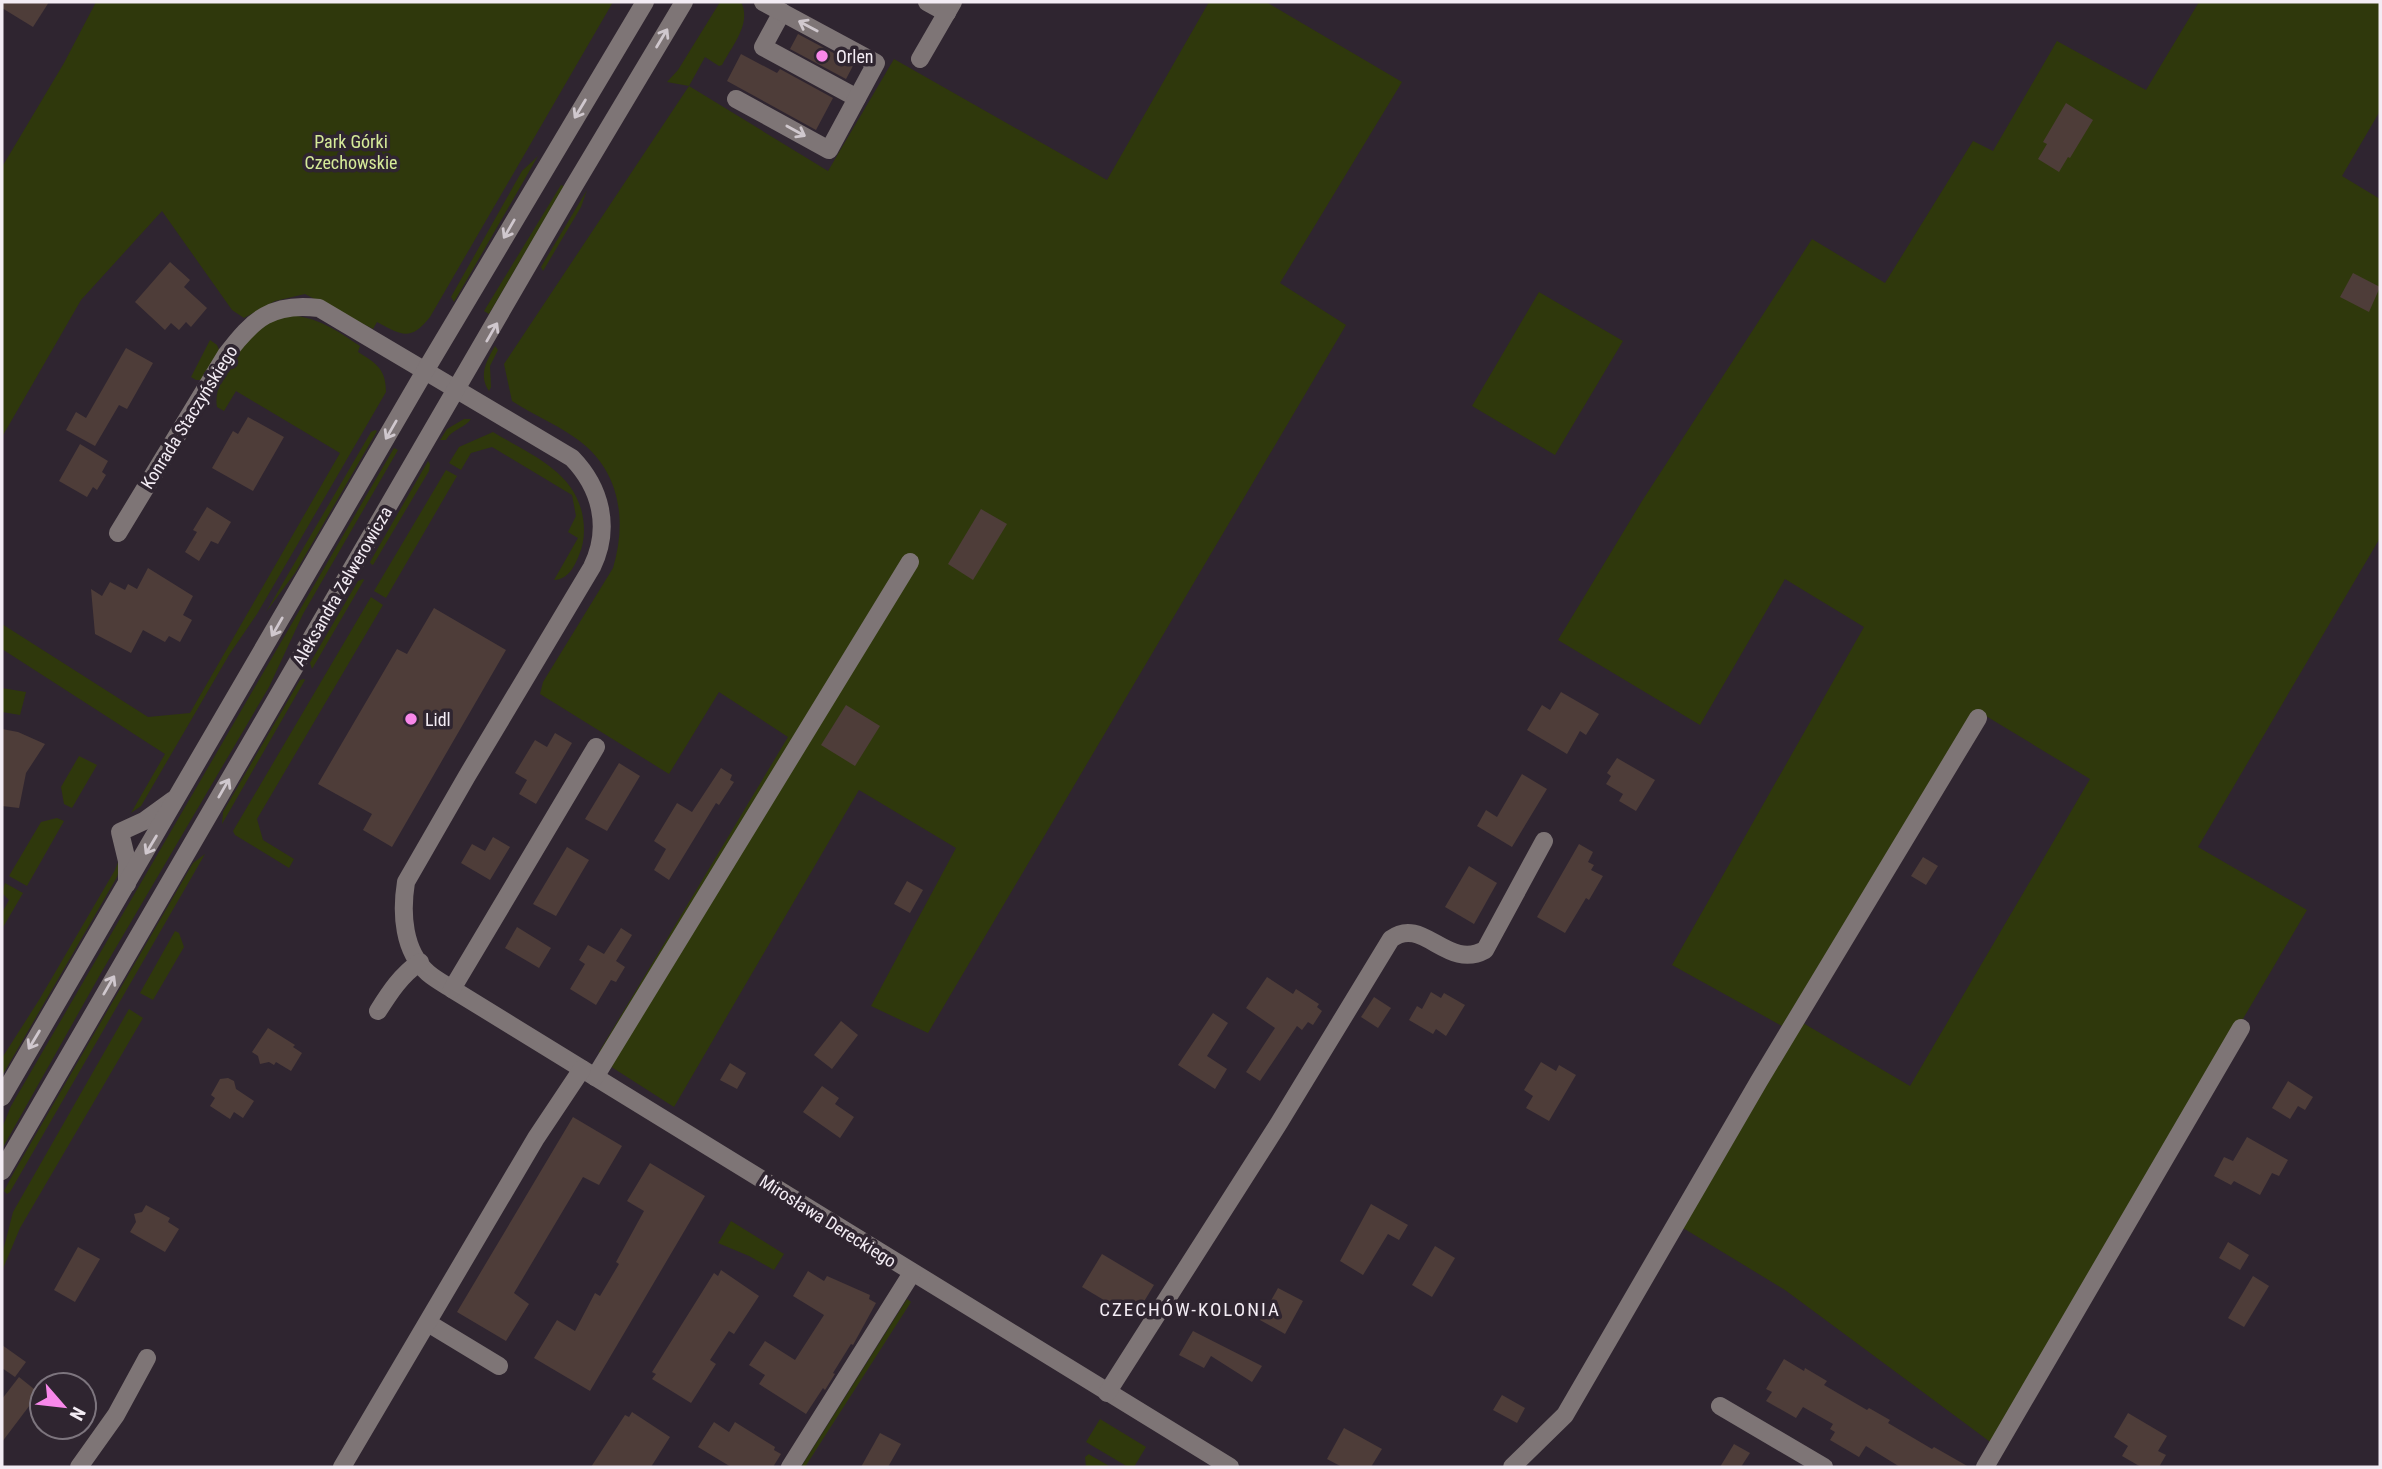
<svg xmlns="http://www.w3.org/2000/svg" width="2382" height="1469" font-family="'Roboto Condensed',sans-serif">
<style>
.green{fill:#2f380c}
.building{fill:#4e3d39}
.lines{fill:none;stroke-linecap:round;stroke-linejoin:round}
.minor{stroke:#7e7576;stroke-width:18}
.oneway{stroke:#d0c8ce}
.poi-dot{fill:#f888ea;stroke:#2f2530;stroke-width:2.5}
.labels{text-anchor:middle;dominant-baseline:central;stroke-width:7;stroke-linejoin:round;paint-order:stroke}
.poi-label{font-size:18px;fill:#f3ecf4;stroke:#2f2530;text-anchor:start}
.park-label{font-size:18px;fill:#d5ea99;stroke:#2f2530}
.street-label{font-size:18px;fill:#f3ecf4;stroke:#2f2530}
.neighbourhood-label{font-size:19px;letter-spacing:2px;fill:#f3ecf4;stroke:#2f2530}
</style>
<rect width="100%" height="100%" fill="#2f2530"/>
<g class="green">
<path d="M 96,2 L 613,2 L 430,317 C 410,342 402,335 377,322 L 373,329 L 305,294 L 275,301 L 244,318 L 232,310 L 162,211 L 81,300 L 2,437 L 2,167 L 64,63 Z"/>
<path d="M 720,2 L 741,2 C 752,23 732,46 722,65 L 719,66 L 705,57 L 689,86 L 828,171 L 894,59 L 1107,180 L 1209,2 L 1266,2 L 1402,82 L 1280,283 L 1346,325 L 928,1033 L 871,1006 L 956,848 L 859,790 L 674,1107 L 613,1068 L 599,1052 L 788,737 L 719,692 L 669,774 L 540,694 L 543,682 L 613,568 C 628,518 619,467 574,437 C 554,423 532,414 512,401 L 504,364 L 689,86 L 667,82 L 678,70 Z"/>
<path d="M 2199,2 L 2380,2 L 2380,111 L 2342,176 L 2380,199 L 2380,538 L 2198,847 L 2307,910 L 1993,1444 L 1785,1290 L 1683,1228 L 1803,1023 L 1910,1086 L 2090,779 L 1976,710 L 1782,1026 L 1672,965 L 1864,627 L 1785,579 L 1700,725 L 1558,640 L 1642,501 L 1812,239 L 1885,283 L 1973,141 L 1993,151 L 2057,41 L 2146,90 Z"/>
<path d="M 538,156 L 454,302 L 451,297 L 522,171 Z"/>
<path d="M 561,185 L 564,186 L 489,314 L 484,311 Z"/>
<path d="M 587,190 L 581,207 L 543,271 L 541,267 Z"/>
<path d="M 1539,292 L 1623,341 L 1555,455 L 1472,406 Z"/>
<path d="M 288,315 C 318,317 336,330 360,346 L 358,352 C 376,363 386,369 386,392 L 257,614 L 229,655 L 141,806 L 131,813 L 165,754 L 2,649 L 2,624 L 148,717 L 190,713 L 340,453 L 236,391 L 224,411 L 217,407 C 213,389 232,354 244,340 C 256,328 272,319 288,315 Z"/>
<path d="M 210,340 L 217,345 L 220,352 L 202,380 L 196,380 L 191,377 Z"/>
<path d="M 495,346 L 498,350 L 490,366 L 491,387 L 489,391 C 478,375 487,360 495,346 Z"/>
<path d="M 464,419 L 471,419 C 465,428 452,429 446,440 L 440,440 L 447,429 Z"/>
<path d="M 375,430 L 377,431 L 295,573 L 266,612 L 371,432 Z"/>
<path d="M 493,432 C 529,454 576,471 583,518 C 585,531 584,544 579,555 C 574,568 568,579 554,580 L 578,538 L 568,532 L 576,516 L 572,495 L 492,447 L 471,453 L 461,470 L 449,463 L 459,447 Z"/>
<path d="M 394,448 L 398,450 L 303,614 L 269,687 L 101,973 L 2,1149 L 2,1128 L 11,1106 Z"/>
<path d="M 428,461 L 430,464 L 429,471 L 373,565 L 371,564 L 370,562 Z"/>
<path d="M 446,470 L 457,476 L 386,598 L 374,591 Z"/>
<path d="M 363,579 L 364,580 L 312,669 L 310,663 L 358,581 Z"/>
<path d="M 371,597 L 383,605 L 257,819 L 263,840 L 294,859 L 289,868 L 235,835 L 233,831 Z"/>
<path d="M 304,679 L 305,680 L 222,824 L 223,812 L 300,680 Z"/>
<path d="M 2,688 L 26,692 L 20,715 L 2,712 Z"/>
<path d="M 79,756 L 97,765 L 72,808 L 64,804 L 61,787 Z"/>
<path d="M 57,818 L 64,821 L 27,886 L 9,876 L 41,822 Z"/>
<path d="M 205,854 L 10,1192 L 7,1194 L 4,1191 L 13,1174 L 193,863 Z"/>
<path d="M 119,860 L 120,867 L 117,877 L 2,1076 L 2,1058 L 39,1000 L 115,870 Z"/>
<path d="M 5,883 L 23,893 L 2,929 L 2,913 L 9,900 L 2,893 Z"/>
<path d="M 175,931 L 179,933 L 184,947 L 153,1000 L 140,993 Z"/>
<path d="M 129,1009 L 143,1018 L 20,1228 L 2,1271 L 2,1255 L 13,1212 Z"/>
<path d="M 731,1221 L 784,1254 L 774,1270 L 749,1256 L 718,1243 Z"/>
<path d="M 907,1299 L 911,1302 L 805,1467 L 801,1467 Z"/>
<path d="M 1100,1419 L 1146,1447 L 1134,1467 L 1128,1467 L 1086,1442 Z"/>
<path d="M 1089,1454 L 1090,1455 L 1111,1467 L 1086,1467 L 1085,1457 Z"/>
</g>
<g class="building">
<path d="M 2,2 L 49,2 L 33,27 L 2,8 Z"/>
<path d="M 798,34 L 854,64 L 846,79 L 790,49 Z"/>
<path d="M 741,54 L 777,73 L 780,69 L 833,98 L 816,130 L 727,81 Z"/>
<path d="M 2066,103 L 2093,120 L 2070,158 L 2068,157 L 2059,172 L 2038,159 L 2047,144 L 2043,142 Z"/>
<path d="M 170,262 L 190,280 L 184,287 L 207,308 L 191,327 L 186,322 L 179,330 L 171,323 L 165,330 L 135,302 Z"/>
<path d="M 2353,273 L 2380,287 L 2369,312 L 2340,297 Z"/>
<path d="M 126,348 L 153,363 L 127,409 L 119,405 L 95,446 L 66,430 L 76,412 L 86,418 Z"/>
<path d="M 248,417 L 284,437 L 253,491 L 212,468 L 233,431 L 238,434 Z"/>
<path d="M 80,444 L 108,461 L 102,472 L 106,475 L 97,490 L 93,487 L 87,497 L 59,481 Z"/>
<path d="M 207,507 L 231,522 L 218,544 L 211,541 L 199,561 L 185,552 L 197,532 L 193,530 Z"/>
<path d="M 981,509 L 1007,524 L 973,580 L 948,564 Z"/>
<path d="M 148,568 L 193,596 L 183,615 L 192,620 L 180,642 L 169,636 L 165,642 L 143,630 L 131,653 L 95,634 L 91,589 L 102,596 L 110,582 L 125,590 L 128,584 L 137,589 Z"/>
<path d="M 434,608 L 506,650 L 392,847 L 363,830 L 372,814 L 318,784 L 397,649 L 407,654 Z"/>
<path d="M 1561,692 L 1599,714 L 1586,735 L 1580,731 L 1567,754 L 1527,730 L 1542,705 L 1550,710 Z"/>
<path d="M 846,705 L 880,726 L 855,766 L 821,745 Z"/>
<path d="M 2,729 L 18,732 L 45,744 L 26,773 L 19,808 L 2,806 Z"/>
<path d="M 555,733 L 572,743 L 536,804 L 519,794 L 527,780 L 515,773 L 535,740 L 547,747 Z"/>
<path d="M 1617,758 L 1655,780 L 1636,811 L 1619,801 L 1623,794 L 1606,784 L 1611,776 L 1607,773 Z"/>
<path d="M 619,763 L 640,776 L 607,831 L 585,819 Z"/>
<path d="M 721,768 L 732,775 L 730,780 L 734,782 L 719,805 L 716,803 L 669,880 L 654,870 L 666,849 L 654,841 L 677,803 L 692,812 Z"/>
<path d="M 1522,774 L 1547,789 L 1512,847 L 1477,826 L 1486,810 L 1497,817 Z"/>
<path d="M 493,837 L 510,847 L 490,880 L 461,863 L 472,844 L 485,851 Z"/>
<path d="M 1579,844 L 1593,852 L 1588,862 L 1594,865 L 1591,870 L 1603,876 L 1589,900 L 1586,898 L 1565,933 L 1537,917 Z"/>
<path d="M 567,847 L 589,860 L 556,916 L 533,904 Z"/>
<path d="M 1923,857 L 1938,866 L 1926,885 L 1911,876 Z"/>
<path d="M 1469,866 L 1497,883 L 1474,924 L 1445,907 Z"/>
<path d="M 907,881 L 923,890 L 910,913 L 894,904 Z"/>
<path d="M 517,927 L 551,948 L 539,968 L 505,948 Z"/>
<path d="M 621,928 L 632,935 L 616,961 L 625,967 L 616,982 L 611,980 L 596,1005 L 570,989 L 585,964 L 579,960 L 588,945 L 604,954 Z"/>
<path d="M 1267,977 L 1293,994 L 1296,989 L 1319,1004 L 1317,1007 L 1322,1011 L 1313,1025 L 1308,1022 L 1302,1030 L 1297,1026 L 1260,1081 L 1246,1072 L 1275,1028 L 1246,1008 Z"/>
<path d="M 1431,992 L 1441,998 L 1444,993 L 1465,1005 L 1446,1036 L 1436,1029 L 1433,1034 L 1409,1020 L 1417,1006 L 1422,1009 Z"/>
<path d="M 1374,997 L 1391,1008 L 1378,1028 L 1361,1017 Z"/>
<path d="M 1213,1013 L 1228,1023 L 1207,1056 L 1227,1069 L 1215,1089 L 1178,1065 Z"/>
<path d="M 841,1021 L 858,1035 L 832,1069 L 814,1055 Z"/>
<path d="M 268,1028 L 295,1045 L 293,1047 L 302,1053 L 291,1071 L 276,1062 L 274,1065 L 269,1062 L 260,1064 L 258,1056 L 252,1052 Z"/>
<path d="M 1541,1062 L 1556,1071 L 1559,1065 L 1576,1075 L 1549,1121 L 1526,1108 L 1533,1096 L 1524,1090 Z"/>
<path d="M 730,1063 L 746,1073 L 737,1089 L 720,1080 Z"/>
<path d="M 228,1078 L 234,1081 L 236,1089 L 254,1101 L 243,1118 L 234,1112 L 230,1119 L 210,1106 L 215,1098 L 211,1095 L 220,1079 Z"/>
<path d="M 2288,1081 L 2313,1097 L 2305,1110 L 2298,1106 L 2290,1119 L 2272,1108 Z"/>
<path d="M 822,1086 L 839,1098 L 835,1104 L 854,1117 L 840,1138 L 803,1112 Z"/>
<path d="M 573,1117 L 622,1146 L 599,1185 L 583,1177 L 514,1293 L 529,1304 L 506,1341 L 457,1312 Z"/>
<path d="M 2247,1137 L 2288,1160 L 2279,1176 L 2272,1173 L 2260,1195 L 2234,1181 L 2231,1185 L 2214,1176 L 2224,1157 L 2233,1161 Z"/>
<path d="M 650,1163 L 705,1196 L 590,1391 L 534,1358 L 557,1320 L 575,1331 L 595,1293 L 600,1296 L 619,1264 L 616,1262 L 644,1211 L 627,1201 Z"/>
<path d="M 1371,1204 L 1408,1225 L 1399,1240 L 1388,1234 L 1363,1275 L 1340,1261 Z"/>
<path d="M 146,1205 L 170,1218 L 168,1222 L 179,1229 L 165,1252 L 130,1232 L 136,1222 L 134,1214 L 142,1212 Z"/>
<path d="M 2228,1242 L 2249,1255 L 2240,1270 L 2219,1258 Z"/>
<path d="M 1435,1246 L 1455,1258 L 1432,1297 L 1412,1285 Z"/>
<path d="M 78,1247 L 100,1259 L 75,1302 L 54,1290 Z"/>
<path d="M 1102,1254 L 1154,1285 L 1134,1318 L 1082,1287 Z"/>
<path d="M 721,1270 L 759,1296 L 734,1334 L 729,1331 L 710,1360 L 716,1364 L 691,1403 L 652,1379 L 656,1374 L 652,1372 L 714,1273 L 718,1276 Z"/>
<path d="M 808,1271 L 824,1281 L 827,1276 L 870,1295 L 869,1299 L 876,1303 L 853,1345 L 851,1344 L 833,1373 L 835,1374 L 825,1390 L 823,1388 L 806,1414 L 759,1384 L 765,1375 L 749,1365 L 765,1341 L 795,1360 L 824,1315 L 793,1296 Z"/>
<path d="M 2253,1276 L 2269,1286 L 2244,1327 L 2228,1318 Z"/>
<path d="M 1278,1288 L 1303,1301 L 1285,1334 L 1260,1320 Z"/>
<path d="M 1193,1331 L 1262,1366 L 1252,1382 L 1211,1356 L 1204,1368 L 1179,1355 Z"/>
<path d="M 2,1345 L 26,1362 L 15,1377 L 2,1368 Z"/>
<path d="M 1784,1359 L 1804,1371 L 1805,1368 L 1827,1381 L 1824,1385 L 1867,1410 L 1869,1408 L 1890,1420 L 1888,1423 L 1932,1449 L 1934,1447 L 1969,1467 L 1900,1467 L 1866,1446 L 1859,1457 L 1830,1440 L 1835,1432 L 1830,1429 L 1833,1424 L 1803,1407 L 1796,1418 L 1766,1401 L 1772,1392 L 1766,1389 Z"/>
<path d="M 19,1377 L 39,1393 L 2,1442 L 2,1399 Z"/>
<path d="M 1502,1395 L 1525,1408 L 1517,1423 L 1493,1410 Z"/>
<path d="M 632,1412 L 670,1437 L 651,1467 L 591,1467 L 625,1415 L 629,1417 Z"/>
<path d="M 2128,1413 L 2167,1436 L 2158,1451 L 2166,1455 L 2159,1467 L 2141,1467 L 2122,1456 L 2128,1446 L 2114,1437 Z"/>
<path d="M 714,1422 L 729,1432 L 735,1422 L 775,1447 L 774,1450 L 781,1454 L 773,1467 L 731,1467 L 698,1447 Z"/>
<path d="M 1344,1428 L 1382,1449 L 1371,1467 L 1342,1467 L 1327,1459 Z"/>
<path d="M 880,1433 L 901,1444 L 888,1467 L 861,1467 Z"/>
<path d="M 1734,1444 L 1750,1453 L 1741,1467 L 1720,1467 Z"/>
</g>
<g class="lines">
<g class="minor">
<path d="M 927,2 L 947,13"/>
<path d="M 782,12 L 763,47 L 857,98"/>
<path d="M 920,59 L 953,2"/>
<path d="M 736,99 L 829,150 L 876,63 L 763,2"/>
<path d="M 118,533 L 226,355 C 253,319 272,302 319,308 L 572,458 C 601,488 611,528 592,567 L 467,776 L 406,882 C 401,913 403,951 428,973 C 435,979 444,984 452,989 L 1230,1467"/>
<path d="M 127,884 L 127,861 L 120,832 L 144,821 L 173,800"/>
<path d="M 452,989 L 596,747"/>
<path d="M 378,1011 C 390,992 401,975 420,962"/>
<path d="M 595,1077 L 910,562"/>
<path d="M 2,1097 L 425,371 L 645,2"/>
<path d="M 2,1171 L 574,186 L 684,2"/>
<path d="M 428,1323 L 499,1366"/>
<path d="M 1107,1393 L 1279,1123 L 1391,939 C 1423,915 1447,971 1485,950 L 1544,841"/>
<path d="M 1720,1406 L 1824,1467"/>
<path d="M 79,1467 L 116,1415 L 147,1358"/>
<path d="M 342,1467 L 536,1138 L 582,1069"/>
<path d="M 790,1467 L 912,1273"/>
<path d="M 1512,1467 L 1565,1415 L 1759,1081 L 1978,718"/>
<path d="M 1985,1467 L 2241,1028"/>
</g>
</g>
<defs><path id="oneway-shaft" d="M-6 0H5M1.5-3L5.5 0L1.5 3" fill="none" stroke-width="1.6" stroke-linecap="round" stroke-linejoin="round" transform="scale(1.75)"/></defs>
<g class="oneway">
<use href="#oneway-shaft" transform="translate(808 26) rotate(-152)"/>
<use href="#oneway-shaft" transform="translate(662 38) rotate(-59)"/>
<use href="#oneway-shaft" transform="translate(580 109) rotate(121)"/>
<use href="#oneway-shaft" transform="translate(796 131) rotate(29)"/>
<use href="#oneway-shaft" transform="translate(509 229) rotate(120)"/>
<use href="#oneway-shaft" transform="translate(492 332) rotate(-60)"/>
<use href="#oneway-shaft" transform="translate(391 430) rotate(120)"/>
<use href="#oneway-shaft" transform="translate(277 627) rotate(120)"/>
<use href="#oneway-shaft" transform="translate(224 788) rotate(-60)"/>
<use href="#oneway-shaft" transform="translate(151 845) rotate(121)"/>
<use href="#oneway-shaft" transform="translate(109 985) rotate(-60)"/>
<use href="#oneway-shaft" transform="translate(34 1040) rotate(121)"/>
</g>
<g class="poi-dot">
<circle cx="822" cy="56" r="7"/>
<circle cx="411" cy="719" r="7"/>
</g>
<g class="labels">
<g class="poi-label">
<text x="836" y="56">Orlen</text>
<text x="425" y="719">Lidl</text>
</g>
<g class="park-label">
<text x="351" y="141">Park Górki<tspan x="351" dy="21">Czechowskie</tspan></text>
</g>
<g class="street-label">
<text transform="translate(189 417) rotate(-58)">Konrada Staczyńskiego</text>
<text transform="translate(342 586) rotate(-60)">Aleksandra Zelwerowicza</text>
<text transform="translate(828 1221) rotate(32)">Mirosława Dereckiego</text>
</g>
<g class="neighbourhood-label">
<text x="1190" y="1309">CZECHÓW-KOLONIA</text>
</g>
</g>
<rect width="2382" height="1469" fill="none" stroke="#f3ecf4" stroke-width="7"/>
<g transform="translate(63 1406) rotate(118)"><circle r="33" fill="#2f2530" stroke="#7d757e" stroke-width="2"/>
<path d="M0-5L12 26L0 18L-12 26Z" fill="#f888ea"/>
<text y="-10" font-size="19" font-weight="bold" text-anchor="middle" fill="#f3ecf4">N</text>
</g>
</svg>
